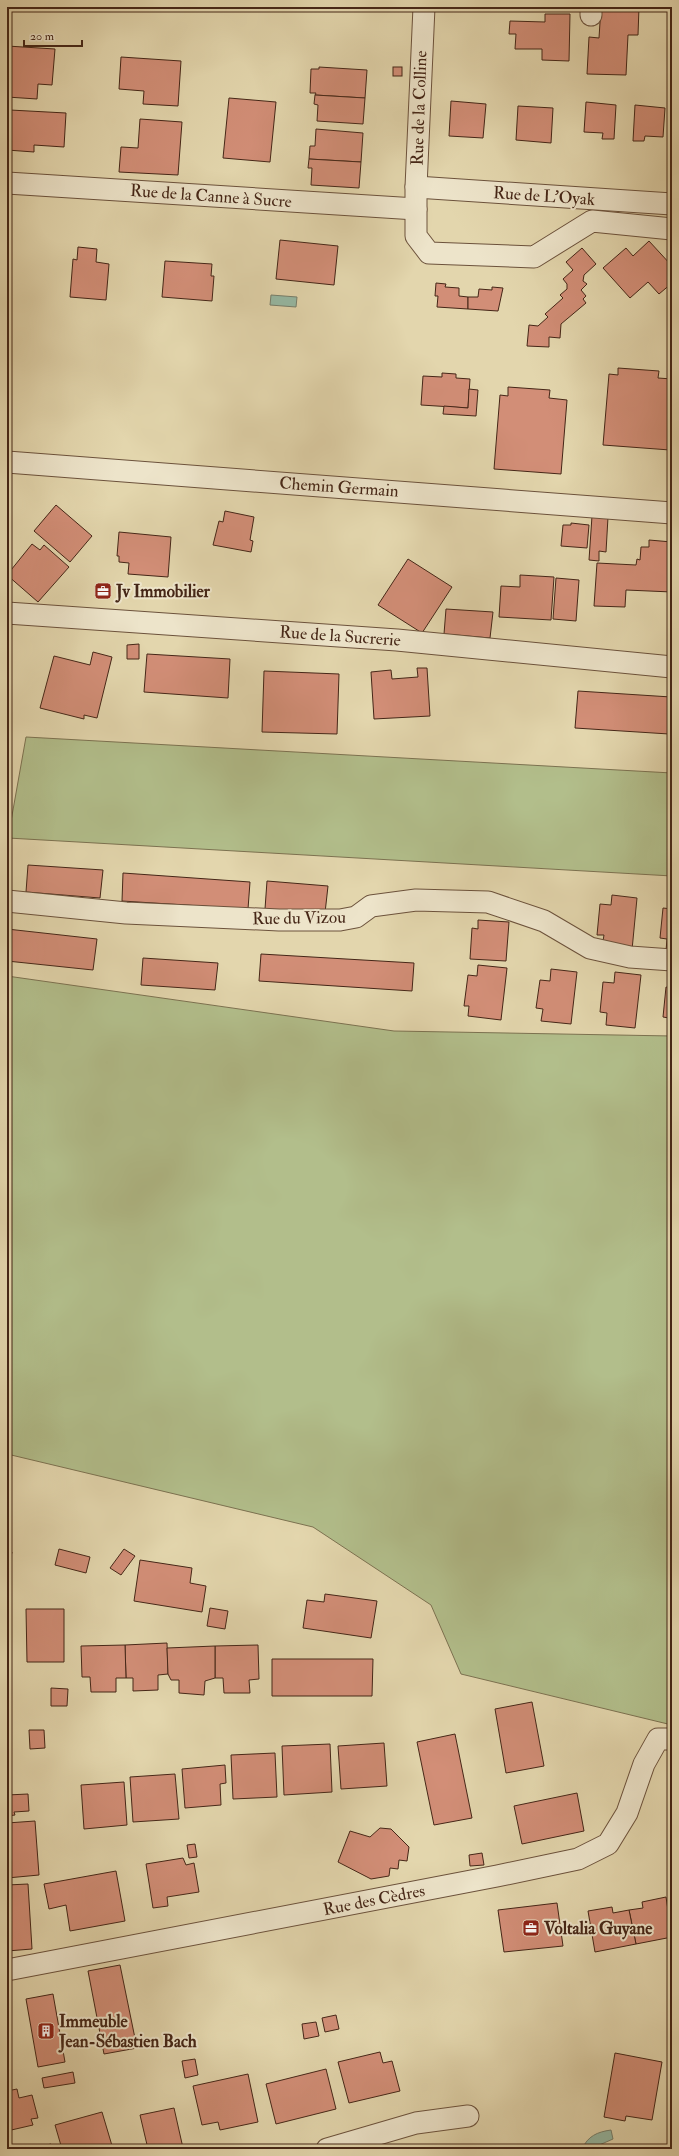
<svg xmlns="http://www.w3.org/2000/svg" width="679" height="2156" font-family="'IM FELL Double Pica',serif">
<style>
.green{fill:#b2be8b;stroke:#7c7251}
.water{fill:#96baa5;stroke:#767f6c}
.building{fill:#d28e77;stroke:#452617}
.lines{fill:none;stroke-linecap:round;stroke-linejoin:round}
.street-casing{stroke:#6c523c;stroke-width:23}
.street{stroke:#ede4ca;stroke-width:21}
.labels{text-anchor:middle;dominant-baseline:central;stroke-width:4;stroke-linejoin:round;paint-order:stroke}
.street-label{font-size:17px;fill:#452617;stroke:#ede4ca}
.poi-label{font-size:17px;font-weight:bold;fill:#452617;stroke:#ede4ca;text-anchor:start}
</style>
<rect width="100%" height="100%" fill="#e3d6ad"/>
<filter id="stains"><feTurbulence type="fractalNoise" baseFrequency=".005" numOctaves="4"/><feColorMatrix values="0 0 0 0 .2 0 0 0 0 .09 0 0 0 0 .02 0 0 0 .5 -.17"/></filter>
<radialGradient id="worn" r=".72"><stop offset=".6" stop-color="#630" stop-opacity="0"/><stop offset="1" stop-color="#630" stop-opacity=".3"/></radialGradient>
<g class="green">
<path d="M 26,737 L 672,773 L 672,876 L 8,838 Z"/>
<path d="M 7,976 L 394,1031 L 672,1036 L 672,1725 L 461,1674 L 431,1605 L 313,1527 L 7,1454 Z"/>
</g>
<g class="water">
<path d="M 271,295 L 297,297 L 296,307 L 270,305 Z"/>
<path d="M 611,2130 L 613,2139 L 597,2146 L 595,2149 L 582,2149 C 588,2136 597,2132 611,2130 Z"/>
</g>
<g class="building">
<path d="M 601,7 L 639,7 L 638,35 L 628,35 L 626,75 L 587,74 L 589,37 L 599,38 Z"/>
<path d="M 545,14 L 570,14 L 569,61 L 542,60 L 542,49 L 515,49 L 516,34 L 509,34 L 510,21 L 545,22 Z"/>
<path d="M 7,46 L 55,49 L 52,85 L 38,84 L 37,99 L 7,97 Z"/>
<path d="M 121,57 L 181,61 L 178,106 L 143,104 L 144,91 L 119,89 Z"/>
<path d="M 319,67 L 367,70 L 365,98 L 315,95 L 316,93 L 310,93 L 311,69 L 319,69 Z"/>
<rect x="393" y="67" width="9" height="9"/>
<path d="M 315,95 L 365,98 L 363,124 L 317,121 L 318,105 L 314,104 Z"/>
<path d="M 229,98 L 276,102 L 270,162 L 223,158 Z"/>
<path d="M 451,101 L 486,104 L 483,138 L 449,136 Z"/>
<path d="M 586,102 L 616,105 L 614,139 L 602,139 L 603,133 L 584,132 Z"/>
<path d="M 635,105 L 665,108 L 663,137 L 645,136 L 644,141 L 633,141 Z"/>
<path d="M 518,106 L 553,108 L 551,143 L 516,140 Z"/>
<path d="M 10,110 L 66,113 L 64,147 L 34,145 L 34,152 L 7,150 Z"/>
<path d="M 140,119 L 182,122 L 178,175 L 119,172 L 121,147 L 138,148 Z"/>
<path d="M 316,129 L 363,133 L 361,162 L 309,159 L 310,146 L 315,146 Z"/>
<path d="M 309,159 L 361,162 L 359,188 L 311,185 L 312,168 L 308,168 Z"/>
<path d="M 280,240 L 338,246 L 334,285 L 276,279 Z"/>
<path d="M 649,241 L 672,266 L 672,283 L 659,294 L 648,282 L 630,298 L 603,268 L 626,248 L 633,256 Z"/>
<path d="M 78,247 L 97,249 L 96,262 L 109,264 L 106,300 L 70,297 L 73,259 L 77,260 Z"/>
<path d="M 582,248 L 596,264 L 584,275 L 583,281 L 587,284 L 581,290 L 586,296 L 583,299 L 586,303 L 561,324 L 560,338 L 549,337 L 549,347 L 527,346 L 529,325 L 538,326 L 548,317 L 545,314 L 563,298 L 560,295 L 567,289 L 567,284 L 563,279 L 573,270 L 566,262 Z"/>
<path d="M 165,261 L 212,264 L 211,276 L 214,276 L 212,301 L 162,297 Z"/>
<path d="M 436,283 L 446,284 L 445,287 L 459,288 L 459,296 L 468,297 L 468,309 L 437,307 L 438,296 L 435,296 Z"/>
<path d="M 492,287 L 503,288 L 498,311 L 468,309 L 468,297 L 478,297 L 479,289 L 492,290 Z"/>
<path d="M 618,368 L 659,371 L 658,378 L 672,379 L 670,450 L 603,445 L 609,374 L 618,375 Z"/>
<path d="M 442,373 L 456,374 L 456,378 L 470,379 L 468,408 L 421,405 L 423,376 L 442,377 Z"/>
<path d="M 508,387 L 550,390 L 549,398 L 567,400 L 561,474 L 494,469 L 500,395 L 508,396 Z"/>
<path d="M 469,389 L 478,390 L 476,416 L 443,414 L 444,406 L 468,408 Z"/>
<path d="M 56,505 L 92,536 L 70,562 L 34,531 Z"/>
<path d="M 225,511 L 254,517 L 250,540 L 253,541 L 251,552 L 213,545 L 219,521 L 223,522 Z"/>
<path d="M 592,516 L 608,517 L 606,552 L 599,551 L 599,561 L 589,560 Z"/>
<path d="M 571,523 L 589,525 L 587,548 L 561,546 L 563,525 L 571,525 Z"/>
<path d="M 119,532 L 171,537 L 168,577 L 128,574 L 129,563 L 119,562 L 119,556 L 117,556 Z"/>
<path d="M 649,540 L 672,542 L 672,592 L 626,590 L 625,607 L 594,606 L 597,563 L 636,565 L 637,559 L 640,560 L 641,547 L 649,547 Z"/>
<path d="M 32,544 L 40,550 L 44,545 L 69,567 L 38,602 L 7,575 Z"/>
<path d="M 408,559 L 452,587 L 422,633 L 378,605 Z"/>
<path d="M 520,575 L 554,577 L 551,620 L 499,617 L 501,586 L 520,587 Z"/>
<path d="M 556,578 L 579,580 L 576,621 L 553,619 Z"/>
<path d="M 446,609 L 493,612 L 490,638 L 444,634 Z"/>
<path d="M 139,644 L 139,659 L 127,659 L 127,645 Z"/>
<path d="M 93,652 L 112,657 L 97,718 L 84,715 L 84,719 L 40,708 L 54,656 L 90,665 Z"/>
<path d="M 147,654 L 230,659 L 228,698 L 144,692 Z"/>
<path d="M 417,668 L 427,668 L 430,716 L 374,719 L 371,672 L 391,670 L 392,679 L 418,677 Z"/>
<path d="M 264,671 L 339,674 L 337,734 L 262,732 Z"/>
<path d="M 578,691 L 671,697 L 669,734 L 575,728 Z"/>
<path d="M 28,865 L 103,870 L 100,898 L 26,892 Z"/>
<path d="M 123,873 L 250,882 L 248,909 L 122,901 Z"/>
<path d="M 267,881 L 328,886 L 325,913 L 265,909 Z"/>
<path d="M 612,895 L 637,898 L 632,950 L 602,947 L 604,935 L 597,935 L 600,904 L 611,905 Z"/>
<path d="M 663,908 L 672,909 L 672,951 L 666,951 L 667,939 L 660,938 Z"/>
<path d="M 478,920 L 509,922 L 506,961 L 470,959 L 472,928 L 478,929 Z"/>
<path d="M 7,929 L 97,939 L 93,970 L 7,961 Z"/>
<path d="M 261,954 L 414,963 L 412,991 L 259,981 Z"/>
<path d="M 143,958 L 218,963 L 215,990 L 141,985 Z"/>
<path d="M 478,965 L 507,968 L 501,1020 L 468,1016 L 469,1006 L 464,1006 L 468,975 L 477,976 Z"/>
<path d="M 551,969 L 577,972 L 571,1024 L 541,1021 L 543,1009 L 536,1008 L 540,980 L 550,981 Z"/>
<path d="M 615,972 L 641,975 L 635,1028 L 606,1025 L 607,1013 L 600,1012 L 603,982 L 614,983 Z"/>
<path d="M 666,987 L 672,988 L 672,1026 L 668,1026 L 669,1018 L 663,1017 Z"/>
<path d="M 59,1549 L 90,1557 L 86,1573 L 55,1565 Z"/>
<path d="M 124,1549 L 135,1556 L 121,1575 L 110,1568 Z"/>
<path d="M 7,1551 L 12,1552 L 7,1576 Z"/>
<path d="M 140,1560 L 192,1568 L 190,1583 L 206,1586 L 202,1612 L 134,1601 Z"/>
<path d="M 325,1594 L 377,1601 L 371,1638 L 303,1628 L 307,1600 L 324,1602 Z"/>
<path d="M 210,1608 L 228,1611 L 225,1629 L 207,1626 Z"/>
<path d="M 26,1609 L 64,1609 L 64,1662 L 27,1662 Z"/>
<path d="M 167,1643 L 168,1674 L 158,1675 L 158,1690 L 133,1691 L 133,1678 L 126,1678 L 125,1645 Z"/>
<path d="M 125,1645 L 126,1678 L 116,1678 L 116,1692 L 91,1692 L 90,1677 L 82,1677 L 81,1646 Z"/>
<path d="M 258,1645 L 259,1679 L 249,1680 L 250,1693 L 224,1693 L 223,1678 L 215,1678 L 215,1646 Z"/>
<path d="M 215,1646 L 215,1678 L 205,1681 L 204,1695 L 179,1693 L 179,1680 L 171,1680 L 168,1674 L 167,1648 Z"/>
<path d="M 272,1659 L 373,1659 L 372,1696 L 272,1696 Z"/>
<path d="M 51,1688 L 68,1689 L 67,1706 L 51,1706 Z"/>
<path d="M 532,1702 L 544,1766 L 506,1773 L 495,1709 Z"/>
<path d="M 29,1730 L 44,1730 L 45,1748 L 30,1749 Z"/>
<path d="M 455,1734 L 472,1818 L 434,1825 L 417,1742 Z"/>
<path d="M 384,1743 L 387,1786 L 341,1789 L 338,1746 Z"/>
<path d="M 330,1744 L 332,1792 L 284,1795 L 282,1746 Z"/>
<path d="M 275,1753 L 277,1797 L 233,1799 L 231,1755 Z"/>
<path d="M 7,1762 L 9,1762 L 11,1784 L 7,1784 Z"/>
<path d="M 225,1765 L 226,1783 L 220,1784 L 221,1805 L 185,1808 L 182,1769 Z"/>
<path d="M 175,1774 L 179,1819 L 133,1822 L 130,1777 Z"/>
<path d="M 124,1782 L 127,1825 L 84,1829 L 81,1785 Z"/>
<path d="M 577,1793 L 584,1831 L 522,1844 L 514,1806 Z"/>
<path d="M 28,1794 L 29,1811 L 14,1812 L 15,1815 L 7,1816 L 7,1795 Z"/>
<path d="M 35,1821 L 39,1875 L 7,1878 L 7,1823 Z"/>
<path d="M 380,1828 L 391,1829 L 409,1847 L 407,1861 L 399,1860 L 398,1869 L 390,1868 L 389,1876 L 371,1879 L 338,1862 L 350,1831 L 370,1837 Z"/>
<path d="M 195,1844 L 197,1857 L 189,1858 L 187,1845 Z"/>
<path d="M 482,1853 L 484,1865 L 470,1866 L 469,1855 Z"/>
<path d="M 183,1858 L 186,1865 L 194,1863 L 199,1892 L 167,1897 L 168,1906 L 153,1908 L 146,1864 Z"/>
<path d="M 116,1871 L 125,1921 L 70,1931 L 66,1905 L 49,1909 L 44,1884 Z"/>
<path d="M 28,1884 L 32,1949 L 7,1951 L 7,1885 Z"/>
<path d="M 666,1897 L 672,1937 L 636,1944 L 629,1910 L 643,1908 L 642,1902 Z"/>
<path d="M 557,1903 L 563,1946 L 504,1952 L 498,1910 Z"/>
<path d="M 612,1907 L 613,1913 L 629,1910 L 636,1944 L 595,1952 L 588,1911 Z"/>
<path d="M 120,1965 L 137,2048 L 104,2054 L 88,1971 Z"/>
<path d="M 53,1994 L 65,2062 L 38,2067 L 26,1999 Z"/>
<path d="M 336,2015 L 339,2029 L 325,2032 L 322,2018 Z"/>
<path d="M 316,2022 L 319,2036 L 304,2039 L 302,2024 Z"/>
<path d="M 380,2052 L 383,2063 L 392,2061 L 400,2091 L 349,2103 L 338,2062 Z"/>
<path d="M 615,2053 L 662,2062 L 652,2120 L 626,2116 L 625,2121 L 604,2117 Z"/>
<path d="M 195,2059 L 198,2075 L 185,2078 L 182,2061 Z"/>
<path d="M 326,2069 L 336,2109 L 276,2124 L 266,2084 Z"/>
<path d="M 73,2072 L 75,2083 L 44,2088 L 42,2078 Z"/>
<path d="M 248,2074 L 258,2122 L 220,2130 L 218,2122 L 202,2125 L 193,2086 Z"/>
<path d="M 17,2089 L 19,2098 L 32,2095 L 38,2118 L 31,2119 L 33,2125 L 7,2131 L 7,2091 Z"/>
<path d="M 174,2108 L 183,2148 L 148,2149 L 140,2115 Z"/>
<path d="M 102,2112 L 113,2149 L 62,2149 L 55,2125 Z"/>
<path d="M 51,2144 L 52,2149 L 28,2149 Z"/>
<path d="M 645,2148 L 645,2149 L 596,2149 Z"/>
</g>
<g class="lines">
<g class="street-casing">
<g id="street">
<path d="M 424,7 L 416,187 L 416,236 L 429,253 L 534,257 L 592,221 L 672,229"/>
<path d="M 591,15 L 591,7"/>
<path d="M 7,183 L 416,209"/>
<path d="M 416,187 L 672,204"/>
<path d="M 7,462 L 672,513"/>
<path d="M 7,613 L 397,640 L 672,667"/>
<path d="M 7,901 L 126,913 L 279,920 L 340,920 L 356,917 L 371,906 L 416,900 L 488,902 L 544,921 L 590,948 L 630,957 L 672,960"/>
<path d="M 7,1970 L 497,1876 L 578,1859 L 608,1844 L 627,1813 L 644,1764 L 658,1739 L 672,1739"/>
<path d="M 327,2149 L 416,2123 L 468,2116"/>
</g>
</g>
<use href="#street" class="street"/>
</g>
<defs>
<g id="office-square" transform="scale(0.9)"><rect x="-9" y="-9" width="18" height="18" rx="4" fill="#8f2418" stroke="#ede4ca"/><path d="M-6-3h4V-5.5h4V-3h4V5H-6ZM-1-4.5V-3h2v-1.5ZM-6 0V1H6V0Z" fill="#fff"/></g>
<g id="building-square" transform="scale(0.9)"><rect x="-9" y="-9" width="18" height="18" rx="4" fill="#8f2418" stroke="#ede4ca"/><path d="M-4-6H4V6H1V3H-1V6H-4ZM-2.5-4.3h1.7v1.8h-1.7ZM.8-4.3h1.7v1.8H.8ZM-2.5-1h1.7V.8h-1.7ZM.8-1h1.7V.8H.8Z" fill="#fff"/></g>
</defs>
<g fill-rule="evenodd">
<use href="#office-square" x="103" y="591"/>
<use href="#office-square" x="531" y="1928"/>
<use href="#building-square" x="46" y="2031"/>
</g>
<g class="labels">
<g class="street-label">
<text transform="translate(419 108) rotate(-88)">Rue de la Colline</text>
<text transform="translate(211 196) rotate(4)">Rue de la Canne à Sucre</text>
<text transform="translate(544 196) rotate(4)">Rue de L'Oyak</text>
<text transform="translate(339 487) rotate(4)">Chemin Germain</text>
<text transform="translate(340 636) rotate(4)">Rue de la Sucrerie</text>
<text transform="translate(299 918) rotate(-1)">Rue du Vizou</text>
<text transform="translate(374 1900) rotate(-11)">Rue des Cèdres</text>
</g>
<g class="poi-label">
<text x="116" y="591">Jv Immobilier</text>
<text x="544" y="1928">Voltalia Guyane</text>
<text x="59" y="2021">Immeuble<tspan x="59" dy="20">Jean-Sébastien Bach</tspan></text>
</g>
</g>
<rect width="679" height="2156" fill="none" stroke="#e3d6ad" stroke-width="24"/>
<rect x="8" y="8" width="663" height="2140" fill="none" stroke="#452617" stroke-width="2"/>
<rect x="12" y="12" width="655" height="2132" fill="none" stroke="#452617"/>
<path d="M24 40v6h58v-6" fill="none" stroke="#452617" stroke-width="2"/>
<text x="30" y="40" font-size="12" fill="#452617" stroke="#ede4ca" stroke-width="3" paint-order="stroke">20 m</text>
<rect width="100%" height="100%" filter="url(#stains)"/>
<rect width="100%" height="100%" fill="url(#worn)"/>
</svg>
